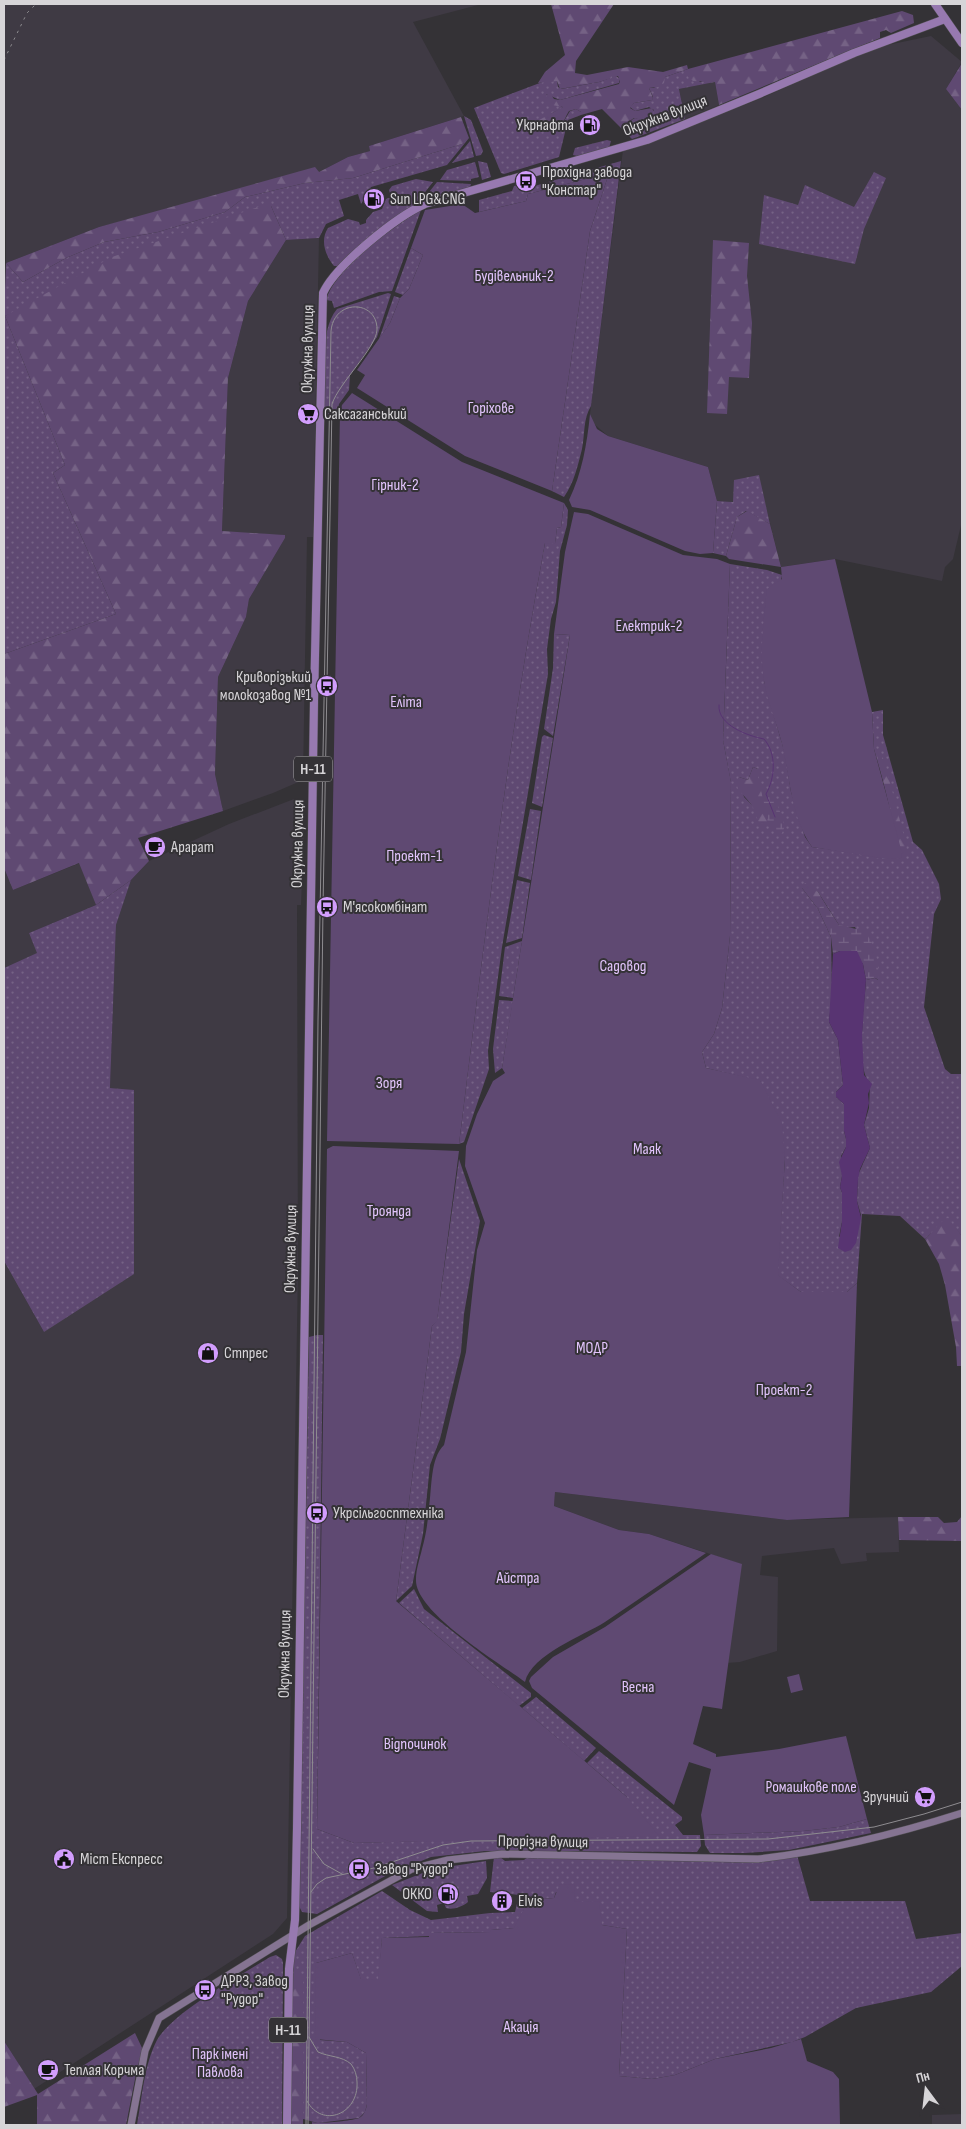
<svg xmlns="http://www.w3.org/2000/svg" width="966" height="2129" font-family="'Sofia Sans Condensed',sans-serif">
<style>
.built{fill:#3f3a44}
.grass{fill:url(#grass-dots);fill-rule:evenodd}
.forest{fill:url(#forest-firs)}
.wetland{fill:url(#wetland-marsh)}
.garden{fill:#5f4972}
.water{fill:#583472}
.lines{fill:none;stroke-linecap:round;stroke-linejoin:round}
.stream{stroke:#583472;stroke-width:1}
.secondary-casing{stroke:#504e52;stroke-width:8}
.primary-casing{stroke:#504e52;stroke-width:9}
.secondary{stroke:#857492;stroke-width:7}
.primary{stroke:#9779b0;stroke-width:8}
.tram{stroke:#8e8c90;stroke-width:1}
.rail{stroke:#8e8c90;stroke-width:1;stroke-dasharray:2.5 5;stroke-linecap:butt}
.labels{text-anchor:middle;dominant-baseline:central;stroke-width:4;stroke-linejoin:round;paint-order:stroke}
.shield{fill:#343236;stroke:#a6a4a7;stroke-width:1}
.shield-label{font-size:15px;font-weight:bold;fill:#d7d5d8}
.street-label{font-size:16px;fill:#d7d5d8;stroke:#343236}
.poi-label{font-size:16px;fill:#d7d5d8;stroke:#343236;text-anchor:start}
.park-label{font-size:16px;fill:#e2c4fc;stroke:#343236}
</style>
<defs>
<pattern id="grass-dots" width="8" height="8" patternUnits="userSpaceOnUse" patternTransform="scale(1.25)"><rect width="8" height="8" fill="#5f4972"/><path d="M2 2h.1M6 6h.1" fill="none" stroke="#756285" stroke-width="1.8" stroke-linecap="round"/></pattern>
<pattern id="forest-firs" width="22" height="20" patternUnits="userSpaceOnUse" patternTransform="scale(1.25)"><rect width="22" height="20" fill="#5f4972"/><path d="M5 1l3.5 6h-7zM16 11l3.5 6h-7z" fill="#756285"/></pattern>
<pattern id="wetland-marsh" width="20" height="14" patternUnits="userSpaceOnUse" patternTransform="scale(1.25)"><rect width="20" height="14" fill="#5f4972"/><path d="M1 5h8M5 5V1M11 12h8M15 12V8" fill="none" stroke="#756285"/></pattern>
</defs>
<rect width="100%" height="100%" fill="#343236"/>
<g class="built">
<path d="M 4,4 L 482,4 L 413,22 L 464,116 L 369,146 L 370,151 L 348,157 L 319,172 L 99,227 L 6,263 Z"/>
<path d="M 931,36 L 962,62 L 946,89 L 962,110 L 962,521 L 953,559 L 945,567 L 942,581 L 835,559 L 781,567 L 758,475 L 734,502 L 717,501 L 708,467 L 608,436 L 593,423 L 590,414 L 623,150 L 649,143 L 762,98 L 873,48 Z"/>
<path d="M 715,82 L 719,105 L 685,119 L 679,89 Z"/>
<path d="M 319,238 L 313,537 L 307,537 L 303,780 L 273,793 L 223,811 L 215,774 L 218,677 L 246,617 L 249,599 L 285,538 L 285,535 L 222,532 L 228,378 L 248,301 L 286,240 Z"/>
<path d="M 294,799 L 305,800 L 301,905 L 297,905 L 297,912 L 298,1268 L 287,1918 L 273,1934 L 34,2089 L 4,2041 L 4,1261 L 44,1332 L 134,1091 L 110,1088 L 116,925 L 131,880 L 149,861 L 229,824 Z"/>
<path d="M 80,863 L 96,905 L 29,933 L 38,953 L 4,968 L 4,868 L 13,890 Z"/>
<path d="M 555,1492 L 787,1520 L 898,1517 L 899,1552 L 866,1553 L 867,1561 L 841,1564 L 834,1548 L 762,1556 L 760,1575 L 778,1577 L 777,1651 L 740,1662 L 726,1663 L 741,1564 L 649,1534 L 619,1530 L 554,1506 Z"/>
<path d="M 962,2114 L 962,2125 L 932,2125 L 932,2115 Z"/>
</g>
<g class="grass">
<path d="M 688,69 L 700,82 L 706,80 L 715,82 L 679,89 L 685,119 L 632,139 L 623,130 L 626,129 L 628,122 L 635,118 L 646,121 L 654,110 L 649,107 L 635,111 L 630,107 L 634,103 L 652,100 L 653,97 L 649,88 L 654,88 L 665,77 Z"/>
<path d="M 616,76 L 620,79 L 619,83 L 560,100 L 546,94 L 563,108 L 552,113 L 545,127 L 564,121 L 570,111 L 576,109 L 581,112 L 581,115 L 568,120 L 559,157 L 504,174 L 501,173 L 474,108 L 545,81 L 557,81 L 558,87 L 561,89 L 599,82 Z"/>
<path d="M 464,116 L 471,120 L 483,151 L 481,155 L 476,156 Z"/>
<path d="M 607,140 L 611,141 L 609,148 L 577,156 L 573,155 L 575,148 Z"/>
<path d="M 470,141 L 474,157 L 452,163 Z"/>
<path d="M 465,143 L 447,165 L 371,187 L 361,204 L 358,194 L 339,200 L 344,216 L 326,224 L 319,238 L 286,240 L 271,206 L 5,316 L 65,465 L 53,473 L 116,614 L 4,654 L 4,317 L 6,263 L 23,282 L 66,258 L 104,242 L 158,232 L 225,212 L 245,197 L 305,183 L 353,178 Z"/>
<path d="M 478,161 L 487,163 L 491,177 L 482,180 Z"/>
<path d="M 621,161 L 591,406 C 583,419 585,434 582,449 C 578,465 574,483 564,497 L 552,491 L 590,231 L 609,173 L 528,194 L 526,201 L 479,212 L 479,200 L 512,191 L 514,186 L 522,184 L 524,189 Z"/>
<path d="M 475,162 L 479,177 L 471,179 L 471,181 L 440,180 L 447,170 Z"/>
<path d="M 874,172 L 886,178 L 864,229 L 855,264 L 759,244 L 764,195 L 798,205 L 805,185 L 854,207 Z"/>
<path d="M 416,179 L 433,182 L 422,196 L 423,202 L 339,266 L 334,266 C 325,255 320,240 328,228 L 348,219 L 359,222 L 360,225 L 366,223 L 366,220 L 373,212 L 382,209 L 386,199 L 391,197 L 389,190 L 392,186 Z"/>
<path d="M 437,182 L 471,184 L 470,187 L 427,201 L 426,196 Z"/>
<path d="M 421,210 L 392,291 L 379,292 L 334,308 L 332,301 L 326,300 C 335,268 393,227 421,210 Z"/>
<path d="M 411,248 L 423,255 L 409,289 L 403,295 L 395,292 Z"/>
<path d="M 388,293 L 391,294 L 377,337 L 350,375 L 349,390 L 339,404 L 337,413 L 331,418 L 323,419 C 324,390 318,331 337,309 Z"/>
<path d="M 394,296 L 400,298 L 390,323 L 379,339 Z"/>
<path d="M 759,475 L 770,524 L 746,511 L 737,517 L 726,556 L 713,553 L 717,501 L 733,502 L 734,480 Z"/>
<path d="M 564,503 L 568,510 L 567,525 L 560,551 L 556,602 L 551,619 L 547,649 L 548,674 L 502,947 L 488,1051 L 489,1069 L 464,1142 L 459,1144 C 484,943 508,742 545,543 L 555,543 L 557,528 L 561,527 Z"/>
<path d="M 730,564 L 767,570 L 782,575 L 764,681 L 785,754 L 791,792 L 805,837 L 812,847 L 872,855 L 891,808 L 874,749 L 872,712 L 883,710 L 883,735 L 913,842 L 922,850 L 939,884 L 941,899 L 934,914 L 924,1007 L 945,1069 L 951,1074 L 962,1074 L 962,1236 L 953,1226 L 937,1228 L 925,1239 L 900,1216 L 862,1214 L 857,1283 L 847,1292 L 801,1292 L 777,1275 L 785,1159 L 760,1081 L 706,1068 L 702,1052 L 714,1034 L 722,1008 L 730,936 L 731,783 L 723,740 ZM 753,767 L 758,769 L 756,812 L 751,804 L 744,797 L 739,777 L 748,780 ZM 802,888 L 818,892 L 839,925 L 844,928 L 855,927 L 878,980 L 875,978 L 866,980 C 865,999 855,1072 870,1082 L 869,1108 L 864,1125 L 870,1148 L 858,1175 L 857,1201 L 861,1215 L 858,1226 L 839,1237 L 842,1221 L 842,1193 L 840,1187 L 842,1176 L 841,1156 L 846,1147 L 846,1139 L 844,1131 L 844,1104 L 836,1097 L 836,1092 L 843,1085 L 838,1040 L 829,1022 L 832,992 L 831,937 L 818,909 Z"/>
<path d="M 554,634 L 570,635 L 553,736 L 544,729 L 553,668 Z"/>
<path d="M 544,735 L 553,738 L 542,807 L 532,803 L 542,737 Z"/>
<path d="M 530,809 L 541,811 L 531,880 L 518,876 Z"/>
<path d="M 131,880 L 116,925 L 110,1088 L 134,1090 L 134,1274 L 44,1332 L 4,1261 L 4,968 L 37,953 L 29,933 L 96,905 Z"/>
<path d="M 517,880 L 530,883 L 522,938 L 506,943 Z"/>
<path d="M 522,941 L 513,998 L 499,996 L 505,947 Z"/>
<path d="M 499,1000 L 513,1001 L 502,1068 L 495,1073 L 493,1049 Z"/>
<path d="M 459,1159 L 480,1221 L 464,1314 L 461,1352 L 440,1439 L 430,1465 L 423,1534 L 412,1586 L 396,1601 L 432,1326 L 437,1320 Z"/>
<path d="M 317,1335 L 323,1335 L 317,1829 L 354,1843 L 485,1839 L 627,1797 L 587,1763 L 599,1751 L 682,1817 L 682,1820 L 675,1825 L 683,1835 L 700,1835 L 701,1846 L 697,1852 L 485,1851 L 431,1857 L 387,1875 L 317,1914 L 302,1912 L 299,1906 L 309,1337 Z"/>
<path d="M 414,1589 L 424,1609 L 531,1693 L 531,1697 L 519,1706 L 399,1603 Z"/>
<path d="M 536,1697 L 596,1748 L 584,1761 L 522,1708 Z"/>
<path d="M 867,1819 L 871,1833 L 789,1850 L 745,1853 L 710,1853 L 705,1845 L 704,1835 L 803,1831 L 839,1827 Z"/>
<path d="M 531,1854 L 649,1858 L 797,1855 L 810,1901 L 905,1901 L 916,1939 L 962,1933 L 962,1966 L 931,1992 L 856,2008 L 805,2037 L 792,2042 L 715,2059 L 675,2075 L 652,2079 L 619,2076 L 627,1929 L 602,1925 L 575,1902 L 556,1892 L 554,1898 L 542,1899 L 531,1895 L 515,1928 L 491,1930 L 491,1932 L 429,1933 L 429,1936 L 382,1938 L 379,1980 L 361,1980 L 352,1953 L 316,1963 L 320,2040 L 347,2042 L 366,2053 L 367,2104 L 365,2112 L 359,2118 L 318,2123 L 303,2119 L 303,1975 L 292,1975 L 295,1952 L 305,1936 L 382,1891 L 410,1910 L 431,1920 L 490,1913 L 515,1912 L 519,1895 L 490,1892 L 494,1857 L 500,1857 L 505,1861 L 524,1860 Z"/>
<path d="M 486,1861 L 487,1878 L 478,1894 L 467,1896 L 468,1902 C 462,1907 453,1910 446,1908 L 444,1903 L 437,1905 L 438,1912 L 427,1911 L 392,1885 L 433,1869 Z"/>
<path d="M 276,1955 L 282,1959 L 283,1963 L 282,2125 L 137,2125 C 142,2098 144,2065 157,2040 C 173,2012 241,1975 270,1957 Z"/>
</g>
<g class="forest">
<path d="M 551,4 L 614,4 L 576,61 L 575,73 L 587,75 L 628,67 L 663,72 L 687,65 L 688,69 L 902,11 L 913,15 L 914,23 L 891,33 L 886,30 L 880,32 L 880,38 L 719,105 L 715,82 L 693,81 L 688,77 L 688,69 L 665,77 L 664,83 L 658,87 L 649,88 L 653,98 L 652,100 L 634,103 L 630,108 L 635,111 L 652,108 L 654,112 L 646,121 L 634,118 L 628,122 L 626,129 L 623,130 L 602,109 L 581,115 L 581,112 L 576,109 L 569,111 C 563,121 563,128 550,131 L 545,127 L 533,132 L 530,130 L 532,124 L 563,107 L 552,105 L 545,98 L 549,92 L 554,99 L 560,100 L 619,84 L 620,81 L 618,76 L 599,82 L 560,89 L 557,81 L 538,83 L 545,72 L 565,55 Z"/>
<path d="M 962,63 L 962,110 L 946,89 Z"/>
<path d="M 660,114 L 666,119 L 666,124 L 654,128 L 651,124 Z"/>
<path d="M 461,117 L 469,138 L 465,143 L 353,178 L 305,183 L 245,197 L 225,212 L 158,232 L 104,242 L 66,258 L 23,282 L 6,263 L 99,227 L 315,167 L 319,172 L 348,157 L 370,151 L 369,146 Z"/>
<path d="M 261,206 L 271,206 L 286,240 L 248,301 L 228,378 L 222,531 L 285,535 L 285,538 L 249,599 L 246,617 L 218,677 L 215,774 L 223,811 L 138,838 L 149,861 L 131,880 L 96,905 L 79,863 L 13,890 L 4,868 L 4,654 L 116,614 L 53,473 L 65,465 L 5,316 L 112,257 Z"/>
<path d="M 713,240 L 749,243 L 747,276 L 752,323 L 749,378 L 729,377 L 727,414 L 707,413 Z"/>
<path d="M 747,511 L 770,524 L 781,567 L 729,559 L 726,556 L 737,517 Z"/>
<path d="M 877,755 L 882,756 L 885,763 L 906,844 L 907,854 L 903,861 L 897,862 L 859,855 L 860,853 L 887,859 L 901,858 L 902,853 L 896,835 Z"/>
<path d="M 753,767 L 758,769 L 758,777 L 768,817 L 768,823 L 763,824 L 759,823 L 751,804 L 738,789 L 736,781 L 739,777 L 748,780 Z"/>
<path d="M 805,883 L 818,892 L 826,905 L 818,909 L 802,888 Z"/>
<path d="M 948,1218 L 962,1236 L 962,1366 L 957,1366 L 956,1347 L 945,1285 L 939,1264 L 925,1239 C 934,1232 938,1222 948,1218 Z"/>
<path d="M 962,1516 L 962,1541 L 899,1540 L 898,1517 L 938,1517 L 944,1523 L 957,1522 Z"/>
<path d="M 298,1974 L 303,1975 L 303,2125 L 290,2125 L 292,1975 Z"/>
<path d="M 135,2033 L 143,2050 L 137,2069 L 126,2125 L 37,2125 L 37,2095 L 4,2107 L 4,2041 L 38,2094 Z"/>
</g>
<g class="wetland">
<path d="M 761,790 C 777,792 780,814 785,826 L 782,833 L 778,833 L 768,823 Z"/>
<path d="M 823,904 L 826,905 L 839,925 L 865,931 C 876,947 878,961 879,980 L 875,978 L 866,980 L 863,964 L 851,952 L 840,951 L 833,954 L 831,937 L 818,909 Z"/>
</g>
<g class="garden">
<path d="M 609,173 L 590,231 L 552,491 L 465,456 L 357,388 L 365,375 L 357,370 L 390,323 L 400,298 L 409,289 L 423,255 L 411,248 L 425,210 L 462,204 L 475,213 L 526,201 L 528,194 Z"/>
<path d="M 352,393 L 462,462 L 564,503 L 561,527 L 557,528 L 555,544 L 545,543 C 508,742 484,943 459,1144 L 327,1141 L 340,413 L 342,405 Z"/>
<path d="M 590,414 L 597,429 L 608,436 L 708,467 L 717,501 L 713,553 L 700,554 L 685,551 L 590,510 L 572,507 L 569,500 C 582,473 587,444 590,414 Z"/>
<path d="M 574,512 L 588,514 L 683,555 L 717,559 L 730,564 L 723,740 L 731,782 L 730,936 L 722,1008 L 714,1034 L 702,1052 L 706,1068 L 760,1080 L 782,1123 L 785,1159 L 778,1275 L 801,1292 L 847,1292 L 857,1283 L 849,1517 L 787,1520 L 555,1492 L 554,1506 L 619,1530 L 649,1534 L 706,1553 C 673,1576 639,1599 605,1622 C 583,1636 532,1654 525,1682 C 500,1663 414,1612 416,1579 C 416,1569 420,1558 422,1549 C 426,1535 428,1521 429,1507 C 432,1489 430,1458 444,1445 L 466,1352 L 477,1250 L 485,1223 L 465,1166 L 466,1146 L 477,1114 L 493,1081 L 505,1073 L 502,1068 L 570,635 L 554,634 L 565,552 Z"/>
<path d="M 835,559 L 872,712 L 874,749 L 902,853 L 901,858 L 887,859 L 812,847 C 791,817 790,778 782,744 C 777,723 767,702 764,681 C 759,651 764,619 767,589 L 782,579 L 781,567 Z"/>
<path d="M 333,1146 L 459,1151 L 437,1321 L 432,1326 L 396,1601 L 627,1797 L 659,1836 L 354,1843 L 317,1829 L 327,1149 Z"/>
<path d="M 711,1554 L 742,1564 L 722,1709 L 703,1706 L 693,1744 L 716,1754 L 716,1757 L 779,1749 L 846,1736 L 867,1819 L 839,1827 L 803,1831 L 704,1835 L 701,1815 L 711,1769 L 689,1762 L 674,1805 L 532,1688 L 529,1681 L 531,1677 L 553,1657 L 605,1627 Z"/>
<path d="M 799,1674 L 803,1690 L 791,1693 L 787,1677 Z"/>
<path d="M 560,1884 L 574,1885 L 575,1902 L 599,1901 L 602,1925 L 627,1929 L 619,2076 L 652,2079 L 675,2075 L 715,2059 L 771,2048 L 801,2039 L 807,2061 L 833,2072 L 839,2079 L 840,2125 L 312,2125 L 312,2122 C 320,2124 351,2121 359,2118 C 365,2115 366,2109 367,2104 L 366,2053 L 347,2042 L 315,2039 L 316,1963 L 352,1953 L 361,1979 L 378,1980 L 382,1938 L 429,1937 L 429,1933 L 490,1932 L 491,1930 L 514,1928 L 531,1895 L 542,1899 L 554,1898 Z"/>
</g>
<path class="water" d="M 840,951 L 857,951 L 863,964 L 866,980 L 862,1036 L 864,1075 L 872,1084 L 868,1094 L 869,1103 L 864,1125 L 870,1148 L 860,1169 L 858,1180 L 857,1201 L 861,1218 L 856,1243 L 851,1250 L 845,1252 L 838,1248 L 842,1221 L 842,1193 L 840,1187 L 842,1176 L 839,1162 L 846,1147 L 846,1139 L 844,1131 L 844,1104 L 836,1097 L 836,1092 L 843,1085 L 838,1040 L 829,1022 L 833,954 Z"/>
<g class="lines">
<path class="stream" d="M 719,705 C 717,725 748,736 764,739 C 777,754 775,778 766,794 L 775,817"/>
<g class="secondary-casing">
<path id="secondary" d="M 131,2125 L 145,2051 L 159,2018 L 309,1925 L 412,1869 L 448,1860 L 502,1854 L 758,1859 C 827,1851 896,1834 962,1813"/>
</g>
<g class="primary-casing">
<g id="primary">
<path d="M 935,4 L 962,43"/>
<path d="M 287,2125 L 289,1969 L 295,1920 L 297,1828 L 314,701 L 323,293 C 336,265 396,217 425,204 L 647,140 L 759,94 L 854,53 L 945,19"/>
</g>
</g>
<use href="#secondary" class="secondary"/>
<use href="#primary" class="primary"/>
<g class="tram">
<path d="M 313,1849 L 324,1864 L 342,1874"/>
<path d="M 311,1892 L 317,1884 L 326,1878 L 374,1868 L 443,1845 L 471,1841 L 768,1839 L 874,1827 L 924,1814 L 962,1802"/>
<path d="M 307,2101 C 322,2129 359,2114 357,2082 C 357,2076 355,2069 351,2064 C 342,2056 329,2057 318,2052 L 309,2037"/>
<path d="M 306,2125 L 318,1020 L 331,331 C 334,298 378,300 377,330 C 376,348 339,383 332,404 L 323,907 L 308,2125"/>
</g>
<path class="rail" d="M 4,60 L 27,13 L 36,4"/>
</g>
<defs>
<g id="fuel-disc" transform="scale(1.125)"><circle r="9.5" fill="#d29dfd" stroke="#343236"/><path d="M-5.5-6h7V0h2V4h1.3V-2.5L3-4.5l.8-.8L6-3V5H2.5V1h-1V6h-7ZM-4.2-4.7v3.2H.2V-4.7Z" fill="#111"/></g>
<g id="bus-disc" transform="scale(1.125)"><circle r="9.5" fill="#d29dfd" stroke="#343236"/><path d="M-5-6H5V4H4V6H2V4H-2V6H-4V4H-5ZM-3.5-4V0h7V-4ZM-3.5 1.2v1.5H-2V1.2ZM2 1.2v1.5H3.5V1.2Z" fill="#111"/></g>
<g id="supermarket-disc" transform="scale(1.125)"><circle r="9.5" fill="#d29dfd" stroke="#343236"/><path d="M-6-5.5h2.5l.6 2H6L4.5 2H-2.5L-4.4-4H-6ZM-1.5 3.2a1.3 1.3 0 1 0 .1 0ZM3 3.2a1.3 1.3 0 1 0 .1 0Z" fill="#111"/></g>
<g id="cafe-disc" transform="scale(1.125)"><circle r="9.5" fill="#d29dfd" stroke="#343236"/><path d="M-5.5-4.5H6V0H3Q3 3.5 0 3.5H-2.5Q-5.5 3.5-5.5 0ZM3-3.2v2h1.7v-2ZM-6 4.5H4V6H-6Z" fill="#111"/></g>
<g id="shop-disc" transform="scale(1.125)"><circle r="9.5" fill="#d29dfd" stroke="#343236"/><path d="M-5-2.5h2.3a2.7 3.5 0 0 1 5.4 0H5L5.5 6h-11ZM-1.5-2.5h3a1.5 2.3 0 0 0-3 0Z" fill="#111"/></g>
<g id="civic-disc" transform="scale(1.125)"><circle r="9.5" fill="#d29dfd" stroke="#343236"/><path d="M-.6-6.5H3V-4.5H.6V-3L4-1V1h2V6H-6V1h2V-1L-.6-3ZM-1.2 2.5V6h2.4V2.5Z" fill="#111"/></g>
<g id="building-disc" transform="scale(1.125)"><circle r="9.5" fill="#d29dfd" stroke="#343236"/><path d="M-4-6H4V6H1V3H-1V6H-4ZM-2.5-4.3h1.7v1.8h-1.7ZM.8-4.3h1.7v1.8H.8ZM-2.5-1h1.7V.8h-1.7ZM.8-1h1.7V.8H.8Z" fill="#111"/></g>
</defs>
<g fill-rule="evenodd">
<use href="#fuel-disc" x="590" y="125"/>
<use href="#bus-disc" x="526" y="181"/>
<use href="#fuel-disc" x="374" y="199"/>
<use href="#supermarket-disc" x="308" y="414"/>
<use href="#bus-disc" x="327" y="686"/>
<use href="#cafe-disc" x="155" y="847"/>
<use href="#bus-disc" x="327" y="907"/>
<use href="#shop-disc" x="208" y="1353"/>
<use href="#bus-disc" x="317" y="1513"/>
<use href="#supermarket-disc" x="925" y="1797"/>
<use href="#civic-disc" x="64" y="1859"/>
<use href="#bus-disc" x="359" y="1869"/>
<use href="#fuel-disc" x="448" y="1894"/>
<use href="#building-disc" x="502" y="1901"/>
<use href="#bus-disc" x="205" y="1990"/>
<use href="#cafe-disc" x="48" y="2070"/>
</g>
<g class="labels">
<g class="shield">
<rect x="294" y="756.5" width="38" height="25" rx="4"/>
<rect x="269" y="2017.5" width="38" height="25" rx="4"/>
</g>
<g class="shield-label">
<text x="313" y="769">Н-11</text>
<text x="288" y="2030">Н-11</text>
</g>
<g class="street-label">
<text transform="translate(665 116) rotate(-21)">Окружна вулиця</text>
<text transform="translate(308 349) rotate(-89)">Окружна вулиця</text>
<text transform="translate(298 844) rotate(-89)">Окружна вулиця</text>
<text transform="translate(291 1249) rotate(-89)">Окружна вулиця</text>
<text transform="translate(285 1654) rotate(-89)">Окружна вулиця</text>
<text transform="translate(543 1842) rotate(1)">Прорізна вулиця</text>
</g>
<g class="poi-label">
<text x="574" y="125" text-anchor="end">Укрнафта</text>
<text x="542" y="172">Прохідна завода<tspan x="542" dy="18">"Констар"</tspan></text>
<text x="390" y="199">Sun LPG&amp;CNG</text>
<text x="324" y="414">Саксаганський</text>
<text x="311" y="677" text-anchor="end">Криворізький<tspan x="311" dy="18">молокозавод №1</tspan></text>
<text x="171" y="847">Арарат</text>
<text x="343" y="907">М'ясокомбінат</text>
<text x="224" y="1353">Стпрес</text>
<text x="333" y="1513">Укрсільгосптехніка</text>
<text x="909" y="1797" text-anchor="end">Зручний</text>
<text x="80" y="1859">Міст Експресс</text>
<text x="375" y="1869">Завод "Рудор"</text>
<text x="432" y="1894" text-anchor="end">ОККО</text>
<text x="518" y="1901">Elvis</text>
<text x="221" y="1981">ДРРЗ, Завод<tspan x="221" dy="18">"Рудор"</tspan></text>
<text x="64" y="2070">Теплая Корчма</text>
</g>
<g class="park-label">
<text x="514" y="276">Будівельник-2</text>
<text x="491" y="408">Горіхове</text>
<text x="395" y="485">Гірник-2</text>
<text x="649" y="626">Електрик-2</text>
<text x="406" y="702">Еліта</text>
<text x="414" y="856">Проект-1</text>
<text x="623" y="966">Садовод</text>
<text x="389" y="1083">Зоря</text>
<text x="647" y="1149">Маяк</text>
<text x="389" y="1211">Троянда</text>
<text x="592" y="1348">МОДР</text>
<text x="784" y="1390">Проект-2</text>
<text x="518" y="1578">Айстра</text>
<text x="638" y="1687">Весна</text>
<text x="415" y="1744">Відпочинок</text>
<text x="811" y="1787">Ромашкове поле</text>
<text x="521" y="2027">Акація</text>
<text x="220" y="2054">Парк імені<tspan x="220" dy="18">Павлова</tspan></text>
</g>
</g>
<rect width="966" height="2129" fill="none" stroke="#d7d5d8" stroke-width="10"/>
<g transform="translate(926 2089) rotate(345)" stroke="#343236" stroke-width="4" paint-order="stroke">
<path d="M0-4L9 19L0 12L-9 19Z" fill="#d7d5d8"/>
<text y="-8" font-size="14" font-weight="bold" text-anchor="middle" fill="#d7d5d8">Пн</text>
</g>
</svg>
